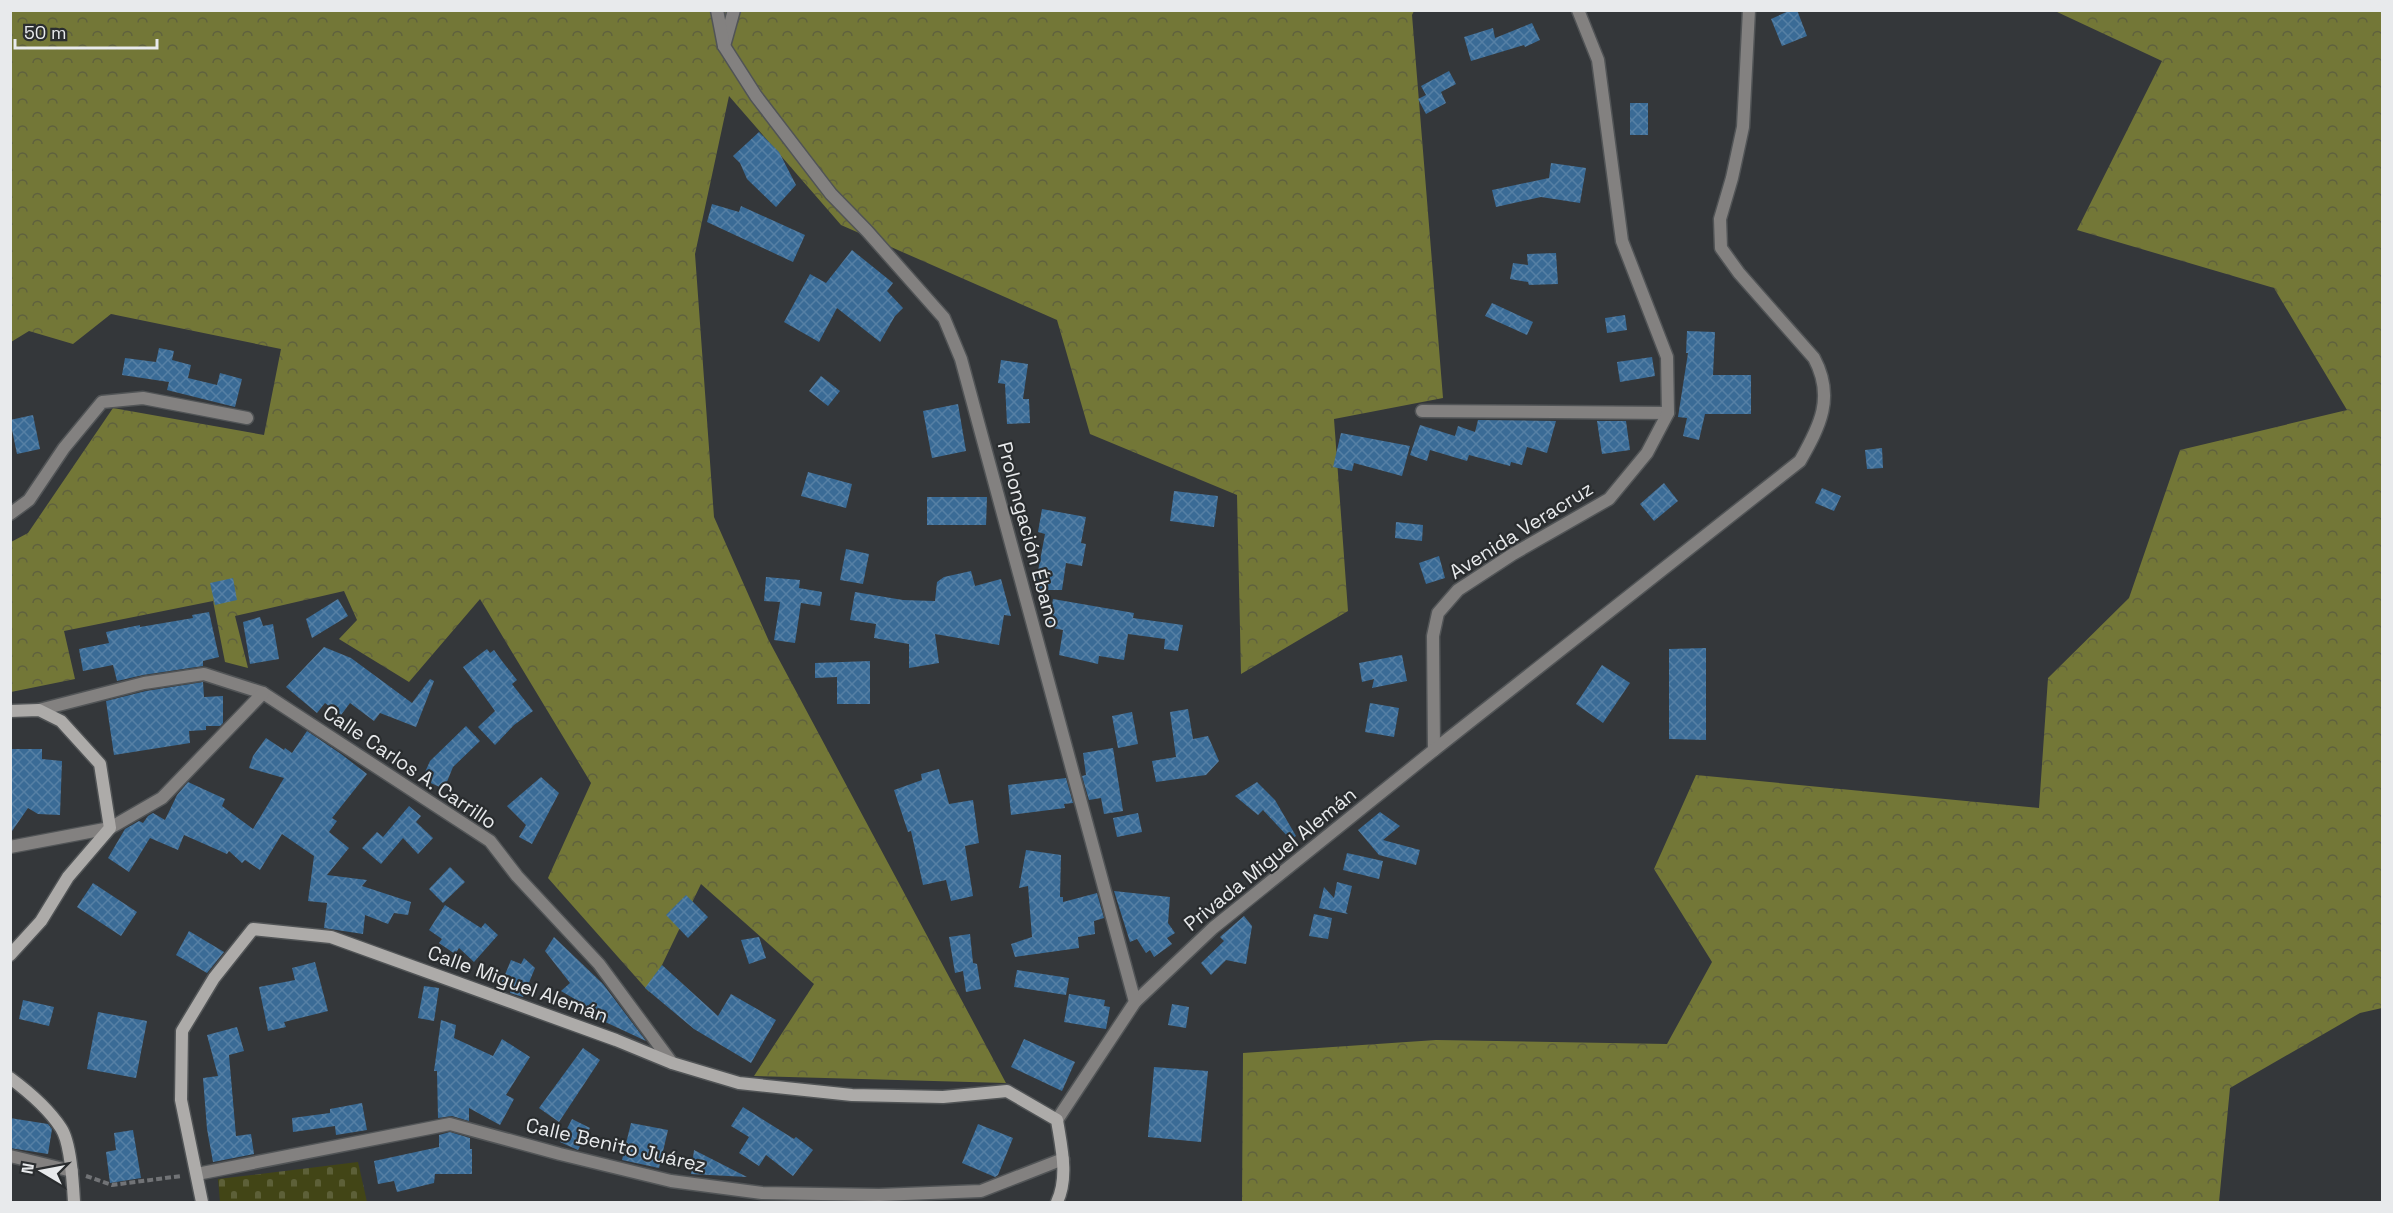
<svg xmlns="http://www.w3.org/2000/svg" width="2393" height="1213" font-family="'Space Grotesk',sans-serif">
<style>
.forest{fill:url(#forest-crowns)}
.cemetery{fill:url(#cemetery-stones)}
.building{fill:url(#building-cross-hatch)}
.lines{fill:none;stroke-linecap:round;stroke-linejoin:round}
.minor-casing{stroke:#515456;stroke-width:15}
.tertiary-casing{stroke:#515456;stroke-width:15}
.secondary-casing{stroke:#515456;stroke-width:15}
.path{stroke:#717376;stroke-width:4;stroke-dasharray:6 3;stroke-linecap:butt}
.minor{stroke:#838180;stroke-width:12}
.tertiary{stroke:#838180;stroke-width:12}
.secondary{stroke:#adaba9;stroke-width:12}
.labels{text-anchor:middle;dominant-baseline:central;stroke-width:4.5;stroke-linejoin:round;paint-order:stroke}
.street-label{font-size:20px;fill:#e8eaec;stroke:#2a2d2f}
</style>
<defs>
<pattern id="forest-crowns" width="20" height="18" patternUnits="userSpaceOnUse" patternTransform="scale(1.5)"><rect width="20" height="18" fill="#737737"/><path d="M2 6a3 3 0 1 1 6 0M12 15a3 3 0 1 1 6 0" fill="none" stroke="#5f613e"/></pattern>
<pattern id="cemetery-stones" width="16" height="16" patternUnits="userSpaceOnUse" patternTransform="scale(1.5)"><rect width="16" height="16" fill="#424516"/><path d="M2 7V4a2 2 0 0 1 4 0v3zM10 15v-3a2 2 0 0 1 4 0v3z" fill="#5d6038"/></pattern>
<pattern id="building-cross-hatch" width="8" height="8" patternUnits="userSpaceOnUse" patternTransform="scale(1.5)"><rect width="8" height="8" fill="#3a6b96"/><path d="M0 0l8 8M0 8l8-8" fill="none" stroke="#5680a5"/></pattern>
</defs>
<rect width="100%" height="100%" fill="#34373a"/>
<g class="forest">
<path d="M 11,11 L 1414,11 L 1412,15 L 1443,398 L 1334,419 L 1348,611 L 1241,674 L 1237,495 L 1090,434 L 1057,320 L 841,225 L 729,96 L 695,254 L 714,517 L 768,639 L 1006,1083 L 754,1076 L 814,984 L 701,884 L 649,992 L 548,878 L 591,783 L 480,599 L 409,682 L 339,639 L 357,620 L 344,591 L 235,616 L 248,668 L 225,662 L 213,601 L 64,631 L 75,679 L 11,692 L 11,542 L 28,533 L 113,408 L 264,435 L 281,349 L 111,314 L 73,344 L 29,331 L 11,342 Z"/>
<path d="M 2055,11 L 2382,11 L 2382,1008 L 2360,1013 L 2230,1088 L 2219,1202 L 1242,1202 L 1243,1053 L 1436,1040 L 1667,1044 L 1712,962 L 1654,869 L 1696,775 L 2039,808 L 2048,678 L 2129,598 L 2180,450 L 2347,410 L 2274,288 L 2077,230 L 2162,61 Z"/>
</g>
<path class="cemetery" d="M 358,1162 L 367,1202 L 220,1202 L 218,1179 Z"/>
<g class="building">
<path d="M 1791,10 L 1797,10 L 1807,36 L 1782,46 L 1771,19 Z"/>
<path d="M 1532,23 L 1540,40 L 1525,47 L 1524,45 L 1471,61 L 1464,37 L 1493,28 L 1495,38 Z"/>
<path d="M 1449,71 L 1456,84 L 1441,92 L 1446,103 L 1426,114 L 1418,99 L 1426,95 L 1421,86 Z"/>
<rect x="1630" y="103" width="18" height="32"/>
<path d="M 759,132 L 779,152 L 796,185 L 776,207 L 747,179 L 740,163 L 733,156 Z"/>
<path d="M 1551,163 L 1586,168 L 1580,203 L 1541,197 L 1496,207 L 1492,190 L 1549,178 Z"/>
<path d="M 712,204 L 739,212 L 741,206 L 805,235 L 793,262 L 707,222 Z"/>
<path d="M 852,250 L 893,283 L 887,291 L 903,308 L 895,316 L 880,342 L 837,308 L 819,342 L 784,322 L 810,274 L 826,283 Z"/>
<path d="M 1556,253 L 1558,284 L 1529,285 L 1528,282 L 1510,279 L 1513,263 L 1528,265 L 1527,254 Z"/>
<path d="M 1492,303 L 1533,322 L 1527,335 L 1485,316 Z"/>
<path d="M 1625,315 L 1627,330 L 1607,333 L 1605,318 Z"/>
<path d="M 1687,331 L 1715,332 L 1713,375 L 1751,375 L 1751,414 L 1705,414 L 1699,440 L 1683,436 L 1687,418 L 1678,417 L 1688,353 L 1686,353 Z"/>
<path d="M 159,348 L 174,351 L 172,360 L 191,365 L 188,378 L 217,385 L 220,373 L 242,379 L 235,407 L 167,390 L 169,382 L 122,375 L 125,358 L 156,362 Z"/>
<path d="M 1652,357 L 1655,376 L 1620,382 L 1617,362 Z"/>
<path d="M 1001,360 L 1028,364 L 1023,399 L 1029,399 L 1030,423 L 1007,424 L 1005,384 L 998,383 Z"/>
<path d="M 821,376 L 840,391 L 828,406 L 809,391 Z"/>
<path d="M 958,404 L 966,451 L 932,458 L 923,411 Z"/>
<path d="M 33,415 L 40,449 L 17,454 L 10,420 Z"/>
<path d="M 1478,420 L 1556,421 L 1547,453 L 1527,447 L 1522,465 L 1511,462 L 1510,466 L 1469,455 L 1467,461 L 1430,450 L 1427,461 L 1410,455 L 1420,425 L 1455,436 L 1458,426 L 1475,432 Z"/>
<path d="M 1597,421 L 1626,421 L 1630,450 L 1602,454 Z"/>
<path d="M 1341,433 L 1410,446 L 1402,476 L 1354,463 L 1352,471 L 1333,467 Z"/>
<path d="M 1882,448 L 1883,468 L 1867,469 L 1865,450 Z"/>
<path d="M 808,472 L 852,484 L 846,508 L 801,496 Z"/>
<path d="M 1664,483 L 1678,501 L 1654,521 L 1640,504 Z"/>
<path d="M 1822,488 L 1841,496 L 1834,511 L 1815,503 Z"/>
<path d="M 1174,491 L 1218,496 L 1214,527 L 1170,521 Z"/>
<path d="M 927,497 L 987,497 L 986,525 L 927,525 Z"/>
<path d="M 1042,509 L 1086,517 L 1081,543 L 1086,544 L 1082,566 L 1066,563 L 1062,590 L 1037,590 L 1033,571 L 1038,571 L 1045,534 L 1038,532 Z"/>
<path d="M 1396,522 L 1423,525 L 1422,541 L 1395,538 Z"/>
<path d="M 846,549 L 869,554 L 863,584 L 840,580 Z"/>
<path d="M 1439,556 L 1445,578 L 1426,584 L 1419,563 Z"/>
<path d="M 971,571 L 975,586 L 1001,579 L 1011,616 L 1004,615 L 999,645 L 935,634 L 939,663 L 909,668 L 909,644 L 874,638 L 876,624 L 850,620 L 855,592 L 903,600 L 935,601 L 937,582 L 944,577 Z"/>
<path d="M 766,577 L 800,580 L 799,588 L 822,592 L 820,606 L 801,603 L 795,643 L 774,640 L 780,602 L 764,601 Z"/>
<path d="M 233,578 L 237,600 L 215,605 L 210,583 Z"/>
<path d="M 338,599 L 348,616 L 312,638 L 306,619 Z"/>
<path d="M 1053,599 L 1134,613 L 1133,618 L 1183,625 L 1178,651 L 1164,649 L 1165,639 L 1128,634 L 1124,660 L 1099,656 L 1098,664 L 1059,655 L 1063,630 L 1048,627 Z"/>
<path d="M 209,612 L 219,657 L 203,661 L 203,666 L 143,675 L 117,681 L 113,665 L 83,671 L 79,649 L 109,643 L 106,632 L 140,625 L 140,627 L 193,618 L 192,615 Z"/>
<path d="M 260,617 L 263,626 L 273,624 L 279,659 L 250,664 L 243,622 Z"/>
<path d="M 324,647 L 351,658 L 412,703 L 430,679 L 434,681 L 416,727 L 380,713 L 374,721 L 350,703 L 341,715 L 325,703 L 317,713 L 286,687 Z"/>
<path d="M 1706,648 L 1706,740 L 1669,739 L 1669,649 Z"/>
<path d="M 487,649 L 490,653 L 494,650 L 502,661 L 517,680 L 512,684 L 533,711 L 514,725 L 495,745 L 478,727 L 495,711 L 463,667 Z"/>
<path d="M 1402,655 L 1407,681 L 1372,688 L 1374,679 L 1362,682 L 1359,663 Z"/>
<path d="M 870,661 L 870,704 L 837,704 L 837,677 L 815,678 L 815,663 Z"/>
<path d="M 1602,665 L 1630,683 L 1603,723 L 1576,704 Z"/>
<path d="M 203,682 L 204,697 L 223,696 L 223,723 L 220,726 L 206,726 L 206,730 L 189,731 L 190,743 L 114,755 L 106,701 L 146,691 Z"/>
<path d="M 1370,703 L 1399,708 L 1394,737 L 1365,732 Z"/>
<path d="M 1188,709 L 1193,739 L 1208,736 L 1219,761 L 1206,775 L 1156,782 L 1152,761 L 1176,757 L 1170,712 Z"/>
<path d="M 1132,712 L 1138,744 L 1118,748 L 1112,716 Z"/>
<path d="M 466,726 L 480,741 L 453,767 L 444,789 L 422,779 L 430,761 Z"/>
<path d="M 307,731 L 341,754 L 367,774 L 332,818 L 337,821 L 329,832 L 349,848 L 327,875 L 367,880 L 362,886 L 411,902 L 408,915 L 394,913 L 388,924 L 365,915 L 363,934 L 324,928 L 327,903 L 308,901 L 314,856 L 282,834 L 260,870 L 245,860 L 242,863 L 229,851 L 227,854 L 184,835 L 178,850 L 150,838 L 129,872 L 108,858 L 125,829 L 139,821 L 143,823 L 148,816 L 153,813 L 165,820 L 177,795 L 188,782 L 225,799 L 222,806 L 253,829 L 284,778 L 249,768 L 253,756 L 266,738 L 284,750 L 285,748 L 292,753 Z"/>
<path d="M 1113,748 L 1123,811 L 1104,814 L 1101,798 L 1089,800 L 1082,776 L 1086,775 L 1083,753 Z"/>
<path d="M 10,749 L 42,749 L 42,759 L 62,761 L 60,815 L 38,814 L 28,808 L 10,834 Z"/>
<path d="M 939,769 L 949,804 L 973,800 L 979,843 L 965,846 L 973,896 L 951,901 L 946,880 L 923,885 L 911,831 L 908,832 L 894,790 L 922,780 L 921,774 Z"/>
<path d="M 541,777 L 559,793 L 532,844 L 519,837 L 526,825 L 507,806 Z"/>
<path d="M 1066,778 L 1073,803 L 1064,804 L 1065,808 L 1011,815 L 1008,785 Z"/>
<path d="M 1257,782 L 1275,800 L 1296,836 L 1291,840 L 1263,810 L 1258,815 L 1235,796 Z"/>
<path d="M 409,806 L 421,816 L 416,822 L 433,838 L 418,854 L 403,838 L 381,864 L 362,848 L 377,832 L 383,837 Z"/>
<path d="M 1380,812 L 1400,826 L 1383,840 L 1420,850 L 1416,865 L 1379,855 L 1358,830 Z"/>
<path d="M 1138,813 L 1142,832 L 1117,837 L 1113,818 Z"/>
<path d="M 1026,850 L 1061,855 L 1060,897 L 1063,897 L 1063,902 L 1097,893 L 1104,918 L 1094,921 L 1095,934 L 1078,937 L 1079,948 L 1015,957 L 1011,944 L 1032,937 L 1028,886 L 1019,888 Z"/>
<path d="M 1347,853 L 1383,861 L 1379,879 L 1343,870 Z"/>
<path d="M 450,867 L 465,882 L 443,903 L 429,889 Z"/>
<path d="M 1337,882 L 1352,886 L 1346,912 L 1348,914 L 1319,908 L 1324,887 L 1334,898 Z"/>
<path d="M 93,883 L 137,912 L 121,936 L 77,907 Z"/>
<path d="M 1114,891 L 1170,897 L 1168,923 L 1175,933 L 1167,938 L 1172,944 L 1154,957 L 1150,950 L 1146,953 L 1137,939 L 1130,942 Z"/>
<path d="M 686,895 L 708,917 L 688,938 L 666,915 Z"/>
<path d="M 445,905 L 481,928 L 485,923 L 498,935 L 474,962 L 459,948 L 455,954 L 439,943 L 442,939 L 429,930 Z"/>
<path d="M 1314,914 L 1332,918 L 1328,939 L 1309,936 Z"/>
<path d="M 1244,916 L 1252,926 L 1246,964 L 1226,960 L 1211,975 L 1201,963 L 1224,941 L 1220,937 Z"/>
<path d="M 189,931 L 224,952 L 207,973 L 176,955 Z"/>
<path d="M 970,934 L 973,963 L 977,964 L 981,989 L 966,992 L 963,971 L 955,973 L 949,937 Z"/>
<path d="M 554,937 L 603,984 L 646,1041 L 586,1013 L 590,1008 L 561,991 L 570,983 L 545,951 Z"/>
<path d="M 759,937 L 766,958 L 749,964 L 741,940 Z"/>
<path d="M 524,958 L 535,968 L 523,997 L 510,993 L 512,986 L 502,982 L 511,960 L 521,964 Z"/>
<path d="M 315,962 L 328,1011 L 284,1022 L 286,1027 L 268,1031 L 259,987 L 295,980 L 292,968 Z"/>
<path d="M 662,965 L 718,1016 L 731,994 L 776,1020 L 751,1063 L 694,1029 L 645,988 Z"/>
<path d="M 1017,970 L 1069,978 L 1066,995 L 1014,987 Z"/>
<path d="M 424,986 L 439,988 L 434,1021 L 418,1018 Z"/>
<path d="M 1069,994 L 1105,1000 L 1104,1006 L 1110,1007 L 1106,1029 L 1064,1022 Z"/>
<path d="M 23,1000 L 54,1007 L 49,1026 L 19,1019 Z"/>
<path d="M 1172,1004 L 1189,1007 L 1186,1028 L 1168,1025 Z"/>
<path d="M 98,1012 L 147,1021 L 136,1078 L 87,1069 Z"/>
<path d="M 441,1020 L 456,1025 L 454,1038 L 493,1056 L 502,1039 L 530,1057 L 506,1095 L 514,1099 L 500,1125 L 469,1108 L 469,1121 L 452,1116 L 438,1118 L 437,1071 L 434,1071 Z"/>
<path d="M 237,1027 L 244,1051 L 229,1055 L 236,1136 L 251,1134 L 254,1154 L 213,1162 L 207,1129 L 203,1078 L 218,1076 L 207,1035 Z"/>
<path d="M 1024,1039 L 1075,1062 L 1062,1091 L 1011,1067 Z"/>
<path d="M 583,1048 L 600,1060 L 559,1122 L 539,1108 Z"/>
<path d="M 1154,1067 L 1208,1071 L 1201,1142 L 1148,1137 Z"/>
<path d="M 362,1103 L 367,1130 L 336,1135 L 335,1126 L 293,1132 L 292,1118 L 330,1113 L 330,1109 Z"/>
<path d="M 743,1107 L 794,1139 L 796,1137 L 813,1150 L 793,1176 L 766,1155 L 759,1166 L 739,1153 L 749,1137 L 731,1126 Z"/>
<path d="M 10,1118 L 48,1124 L 52,1129 L 48,1154 L 10,1148 Z"/>
<path d="M 572,1119 L 590,1128 L 578,1150 L 560,1142 Z"/>
<path d="M 631,1123 L 668,1130 L 659,1168 L 622,1160 Z"/>
<path d="M 978,1124 L 1013,1138 L 998,1175 L 995,1177 L 962,1163 Z"/>
<path d="M 133,1130 L 141,1178 L 110,1183 L 106,1152 L 116,1150 L 114,1133 Z"/>
<path d="M 450,1132 L 470,1138 L 470,1149 L 472,1149 L 472,1174 L 435,1174 L 434,1183 L 397,1192 L 394,1181 L 378,1184 L 374,1161 L 439,1147 L 439,1135 Z"/>
<path d="M 694,1150 L 747,1177 L 691,1174 Z"/>
</g>
<g class="lines">
<g class="minor-casing">
<g id="minor">
<path d="M 724,46 L 734,10"/>
<path d="M 1422,411 L 1668,413"/>
<path d="M 10,514 L 29,500 L 64,448 L 102,402 L 143,398 L 247,418"/>
<path d="M 39,710 L 144,683 L 204,674 L 263,693 L 490,841 L 517,876 L 599,964 L 672,1063"/>
<path d="M 10,847 L 110,828 L 162,798 L 263,693"/>
<path d="M 1135,1002 L 1213,928 L 1434,750 L 1433,636 L 1438,613 L 1458,590 L 1513,554 L 1609,499 L 1647,453 L 1668,413 L 1667,357 L 1622,241 L 1598,60 L 1578,10"/>
<path d="M 10,1156 L 72,1171"/>
<path d="M 197,1174 L 450,1124 L 560,1154 L 671,1181 L 762,1193 L 879,1195 L 981,1191 L 1063,1159"/>
</g>
</g>
<g class="tertiary-casing">
<g id="tertiary">
<path d="M 717,10 L 724,46 L 756,96 L 831,194 L 867,231 L 944,318 L 961,359 L 1135,1002 L 1057,1120"/>
<path d="M 1434,750 L 1800,461 C 1820,426 1835,397 1814,358 L 1739,273 L 1721,248 L 1720,219 L 1732,178 L 1743,127 L 1749,10"/>
</g>
</g>
<g class="secondary-casing">
<g id="secondary">
<path d="M 10,711 L 39,710 L 61,721 L 100,764 L 110,828 L 68,877 L 41,921 L 10,955"/>
<path d="M 10,1078 C 29,1092 48,1108 61,1128 C 71,1143 73,1184 74,1202"/>
<path d="M 202,1202 L 181,1100 L 182,1031 L 214,978 L 253,929 L 331,937 L 616,1040 L 672,1063 L 739,1083 L 852,1095 L 943,1097 L 1007,1091 L 1057,1120 C 1061,1146 1069,1177 1057,1202"/>
</g>
</g>
<path class="path" d="M 86,1176 L 112,1185 L 181,1176"/>
<use href="#minor" class="minor"/>
<use href="#tertiary" class="tertiary"/>
<use href="#secondary" class="secondary"/>
</g>
<g class="labels">
<g class="street-label">
<text transform="translate(1521 530) rotate(-32)">Avenida Veracruz</text>
<text transform="translate(1029 535) rotate(75)">Prolongación Ébano</text>
<text transform="translate(410 767) rotate(34)">Calle Carlos A. Carrillo</text>
<text transform="translate(1270 859) rotate(-39)">Privada Miguel Alemán</text>
<text transform="translate(518 984) rotate(20)">Calle Miguel Alemán</text>
<text transform="translate(616 1145) rotate(13)">Calle Benito Juárez</text>
</g>
</g>
<rect width="2393" height="1213" fill="none" stroke="#e8eaec" stroke-width="24"/>
<g transform="translate(42 1171) rotate(280)" stroke="#2a2d2f" stroke-width="4.5" paint-order="stroke">
<path d="M0-4.5L10 22L0 15L-10 22Z" fill="#e8eaec"/>
<text y="-9" font-size="16" font-weight="bold" text-anchor="middle" fill="#e8eaec">N</text>
</g>
<path d="M15 39v9h142v-9" fill="none" stroke="#e8eaec" stroke-width="3"/>
<text x="24" y="39" font-size="18" fill="#e8eaec" stroke="#2a2d2f" stroke-width="4.5" paint-order="stroke">50 m</text>
</svg>
